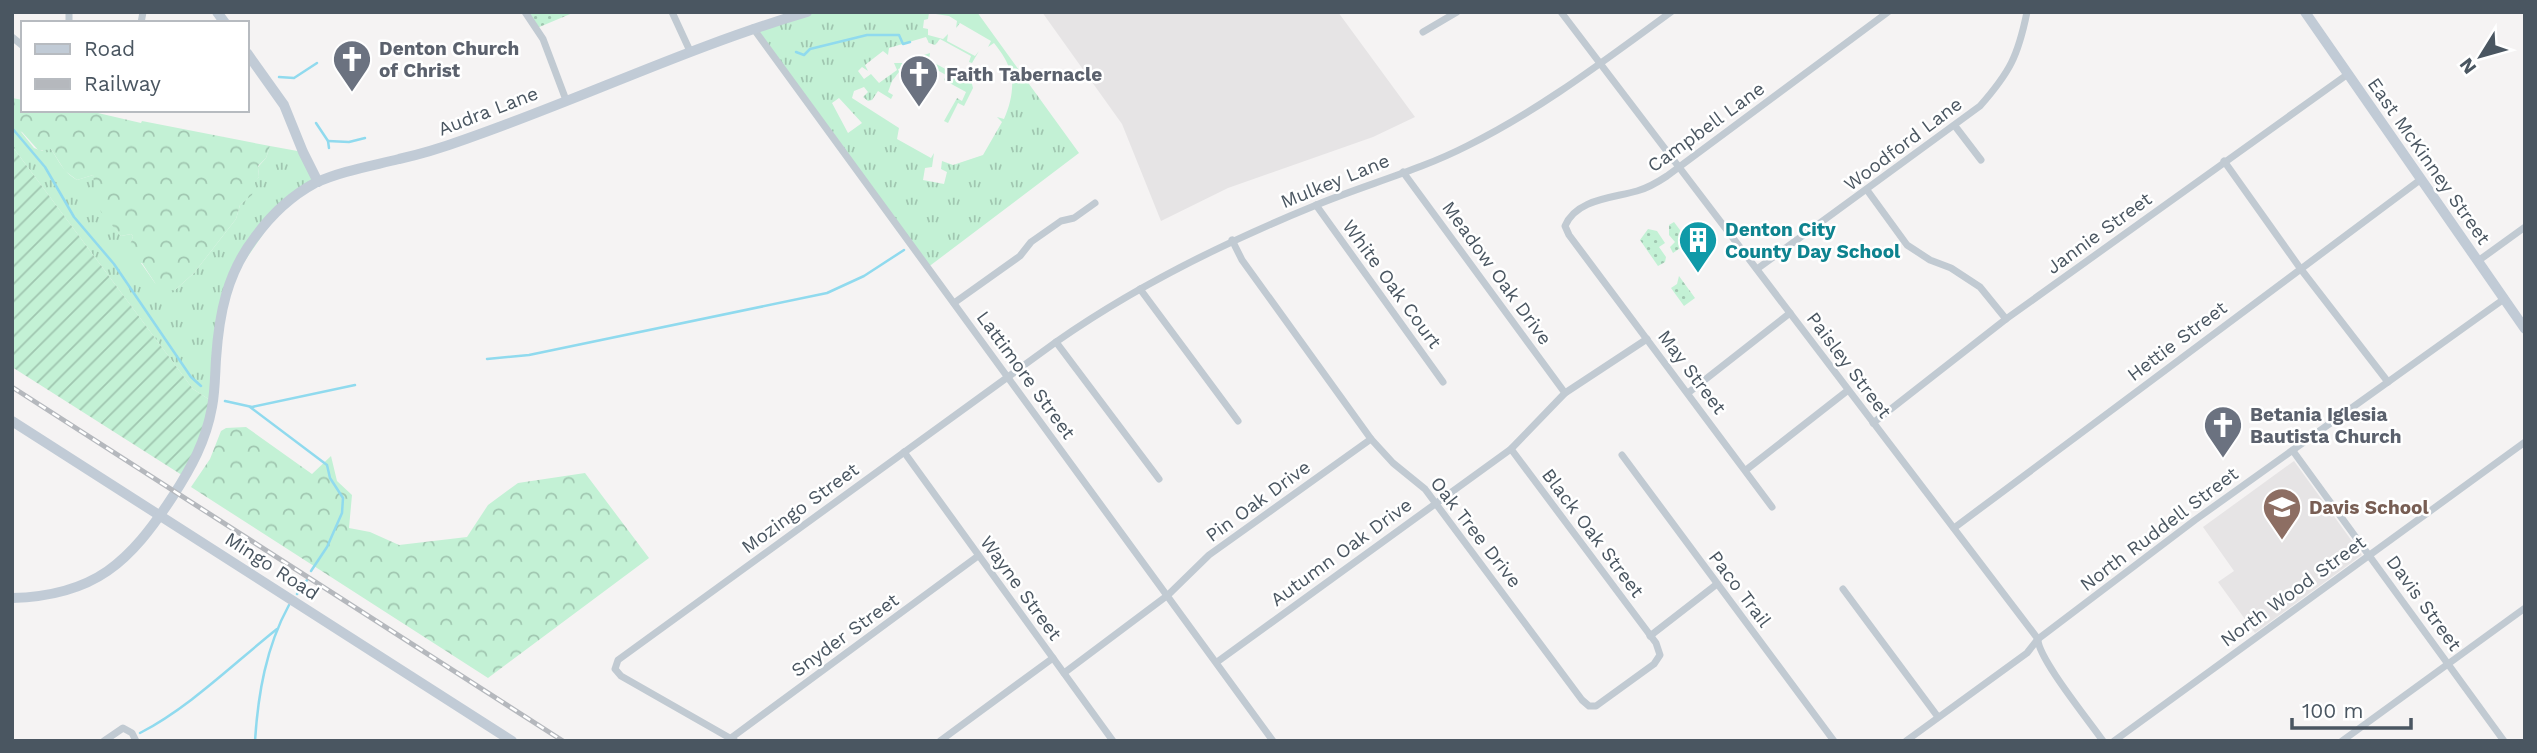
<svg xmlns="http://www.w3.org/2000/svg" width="2537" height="753" font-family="'Work Sans',sans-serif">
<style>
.education{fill:#e6e4e5}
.grass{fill:url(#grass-tufts);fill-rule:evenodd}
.forest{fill:url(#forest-crowns)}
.park{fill:url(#park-dots)}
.garden{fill:url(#garden-furrows)}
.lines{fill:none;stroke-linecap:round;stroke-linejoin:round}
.stream{stroke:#90daee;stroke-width:2.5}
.street{stroke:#c1cad2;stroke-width:7}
.secondary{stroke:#c1cbd6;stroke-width:10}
.rail-casing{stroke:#b5b8bd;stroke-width:5}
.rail{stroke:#fff;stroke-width:2.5;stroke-dasharray:8;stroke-linecap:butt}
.labels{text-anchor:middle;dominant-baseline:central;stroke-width:5;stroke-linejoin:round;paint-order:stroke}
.worship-label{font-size:19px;font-weight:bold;fill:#5b616d;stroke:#fff;text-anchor:start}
.street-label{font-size:19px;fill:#4a5661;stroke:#fff}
.culture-label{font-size:19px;font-weight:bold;fill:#0d838f;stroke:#fff;text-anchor:start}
.education-label{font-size:19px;font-weight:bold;fill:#785e54;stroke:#fff;text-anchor:start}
</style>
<defs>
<pattern id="grass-tufts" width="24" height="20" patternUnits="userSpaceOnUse" patternTransform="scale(1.75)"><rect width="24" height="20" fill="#c3f1d5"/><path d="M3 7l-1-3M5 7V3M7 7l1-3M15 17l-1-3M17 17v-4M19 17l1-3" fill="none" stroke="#a0c6b0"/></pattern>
<pattern id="forest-crowns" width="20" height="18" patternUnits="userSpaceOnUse" patternTransform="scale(1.75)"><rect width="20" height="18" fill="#c3f1d5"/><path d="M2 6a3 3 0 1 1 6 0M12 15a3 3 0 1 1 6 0" fill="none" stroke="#a0c6b0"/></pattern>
<pattern id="park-dots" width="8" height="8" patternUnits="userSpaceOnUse" patternTransform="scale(1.75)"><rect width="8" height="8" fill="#c3f1d5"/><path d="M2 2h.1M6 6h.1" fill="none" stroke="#a0c6b0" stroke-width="1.8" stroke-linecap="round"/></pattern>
<pattern id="garden-furrows" width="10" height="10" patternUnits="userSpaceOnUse" patternTransform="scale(1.75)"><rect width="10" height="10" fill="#c3f1d5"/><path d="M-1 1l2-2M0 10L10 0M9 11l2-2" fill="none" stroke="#a0c6b0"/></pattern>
</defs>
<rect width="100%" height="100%" fill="#f5f3f3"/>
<g class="education">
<path d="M 1042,12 L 1338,12 L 1415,117 L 1373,137 L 1228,188 L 1161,221 L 1122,124 Z"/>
<path d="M 2294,461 L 2362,555 L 2255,633 L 2218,582 L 2234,571 L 2203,527 Z"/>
</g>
<g class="grass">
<path d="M 807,12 L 977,12 L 1079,153 L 927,268 L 753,28 ZM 929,13 L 949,16 L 957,21 L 956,28 L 960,23 L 991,41 L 988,47 L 994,43 C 1002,53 1008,62 1011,74 L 1005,78 L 1012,78 C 1013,93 1010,105 1004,119 L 997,117 L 1002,122 L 983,155 L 953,165 L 942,161 L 941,169 L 947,172 L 944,184 L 923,180 L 925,168 L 932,167 L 934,153 L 931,158 L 897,139 L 899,128 L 852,98 L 854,91 L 864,87 L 868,92 L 863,97 L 868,101 L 872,100 L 878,91 L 891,99 L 893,95 L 888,92 L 892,81 L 899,72 L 898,69 L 923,62 L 946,75 L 944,80 L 966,92 L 962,101 L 957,98 L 944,121 L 948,123 L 958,103 L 964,106 L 973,88 L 970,76 L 964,71 L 960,77 L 929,60 L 930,53 L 924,55 L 912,63 L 894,63 L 897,70 L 879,83 L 871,74 L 864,79 L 858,71 L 862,67 L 868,71 L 865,65 L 883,51 L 888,55 L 889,48 L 926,37 L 929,43 L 935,45 L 940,39 L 971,56 L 969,62 L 972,63 L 979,51 L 975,56 L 947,41 L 948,34 L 943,39 L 928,35 L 928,29 L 923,28 L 924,20 L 928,19 ZM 839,98 L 862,123 L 848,133 L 832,103 Z"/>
<path d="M 18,128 L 34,148 L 42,151 L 46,148 L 51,149 C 59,161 63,172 77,180 L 93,175 L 110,222 L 121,236 L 131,234 L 133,236 L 131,243 L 138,262 L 141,263 L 155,283 L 175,290 L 194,273 L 236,219 L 240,205 L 249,197 L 255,181 L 259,177 L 258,167 L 266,158 L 270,146 L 303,152 L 318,182 L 281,208 L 229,284 L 213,402 L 193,389 L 12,146 L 12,129 Z"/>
</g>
<g class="forest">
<path d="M 12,98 L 23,100 L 23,110 L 85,110 L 141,123 L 142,121 L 270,146 L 266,158 L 258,166 L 259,177 L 255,182 L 252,195 L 240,205 L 236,219 L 194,273 L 175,290 L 163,291 L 155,283 L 142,263 L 134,263 C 123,253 130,248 133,236 L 131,234 L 121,236 L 101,212 L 96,196 L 93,175 L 77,180 L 65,171 L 51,149 L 39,151 L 22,132 L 12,129 Z"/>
<path d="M 246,427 L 312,474 L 331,456 L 337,481 L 352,495 L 349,528 L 370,532 L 399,545 L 467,537 L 488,505 L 518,483 L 585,473 L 649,558 L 488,678 L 191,487 L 210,459 L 221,431 L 226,428 Z"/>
</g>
<g class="park">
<path d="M 525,12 L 575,12 L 537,28 Z"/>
<path d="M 1674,222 L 1689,242 L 1673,253 L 1670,247 L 1675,242 L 1669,235 L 1669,225 Z"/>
<path d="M 1648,229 L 1657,231 L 1665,243 L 1659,247 L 1666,257 L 1665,262 L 1658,266 L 1640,240 Z"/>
<path d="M 1679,276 L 1695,298 L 1684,306 L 1671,288 L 1677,284 Z"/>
</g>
<path class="garden" d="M 12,146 L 193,389 L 213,402 L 185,477 L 12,367 Z"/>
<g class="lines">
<g class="stream">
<path d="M 796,52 L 804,55 L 810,49 L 867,35 L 899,35 L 903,44 L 910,42"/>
<path d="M 279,77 L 294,78 L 317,63"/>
<path d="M 316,123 L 328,141 L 329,148"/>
<path d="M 12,128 L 45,167 L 74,217 L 114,264 L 191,377 L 201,386"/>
<path d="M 328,141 L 349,142 L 365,138"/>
<path d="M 487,359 L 529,355 L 827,293 L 864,276 L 904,250"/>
<path d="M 225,401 L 252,407 L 355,385"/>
<path d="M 250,407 L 327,465 L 330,478 L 343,498 L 342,513 L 327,547 L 311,571"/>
<path d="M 297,594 L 307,580"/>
<path d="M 140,733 C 190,707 233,664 277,629"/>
<path d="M 255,741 C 258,694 266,647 289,605"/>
</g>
<g class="street">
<path d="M 525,12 L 543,39 L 566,100"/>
<path d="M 672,12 L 690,51"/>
<path d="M 1561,12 L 2038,639 C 2037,657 2090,722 2103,741"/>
<path d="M 69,23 L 69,12"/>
<path d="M 141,23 L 143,12"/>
<path d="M 753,28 L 1273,741"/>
<path d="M 1423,32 L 1457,12"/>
<path d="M 12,37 L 23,46"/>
<path d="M 1955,126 L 1981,160"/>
<path d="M 2224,161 L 2300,268 L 2388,382"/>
<path d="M 1403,172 L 1565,393"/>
<path d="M 1867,190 L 1907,245 L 1930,260 L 1951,268 L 1980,287 L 2006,319"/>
<path d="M 1316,205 L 1443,382"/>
<path d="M 1232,240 L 1242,260 L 1371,439 L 1393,463 L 1425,489 L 1582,700 L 1589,706 L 1596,706 L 1654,664 L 1660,655 L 1656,643 L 1511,449"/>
<path d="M 2478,261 L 2525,227"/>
<path d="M 1757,269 L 1980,106 C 2010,72 2018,56 2027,12"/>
<path d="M 1140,289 L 1238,421"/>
<path d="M 954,303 L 1020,256 L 1031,242 L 1061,221 L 1074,218 L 1095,203"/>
<path d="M 1056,342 L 1159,479"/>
<path d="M 1688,393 L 1790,313"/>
<path d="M 1873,423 L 2006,319 L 2348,74"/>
<path d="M 2293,451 L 2504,741"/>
<path d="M 904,452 L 1113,741"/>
<path d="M 1622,455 L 1834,741"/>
<path d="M 1746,470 L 1847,391"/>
<path d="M 1772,507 L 1569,235 L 1565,226 C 1576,199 1613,198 1637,191 C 1648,188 1658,182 1667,176 L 1888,12"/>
<path d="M 1954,528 L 2420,180"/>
<path d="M 1843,589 L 1938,717"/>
<path d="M 1650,636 L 1717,584"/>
<path d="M 1217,662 L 1511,449 L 1565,393 L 1647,339"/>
<path d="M 1064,673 L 1168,595 L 1209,555 L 1371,439"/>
<path d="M 731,738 L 978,556"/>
<path d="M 104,741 L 123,728 L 132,733 L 136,741"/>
<path d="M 735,741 L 621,676 L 615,669 L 618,660 L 1056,342 C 1136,286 1223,243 1314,206 C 1364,185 1418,171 1467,146 C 1540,110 1605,60 1671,12"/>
<path d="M 940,741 L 1053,658"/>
<path d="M 1906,741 L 2027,653 L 2038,639 L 2195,520 L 2504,299"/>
<path d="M 2114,741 L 2525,442"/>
<path d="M 2342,741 L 2525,608"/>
</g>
<g class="secondary">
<path d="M 217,12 L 225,23"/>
<path d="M 2305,12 L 2525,329"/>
<path d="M 247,53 L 284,105 L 303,152 L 318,182"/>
<path d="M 12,421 L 512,741"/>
<path d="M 12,598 C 95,596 130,562 173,496 C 191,468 206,441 212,407 C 215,392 215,375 216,359 C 219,314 227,273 255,237 C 271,215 291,196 315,183 C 341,171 371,166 399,159 C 422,154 444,147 466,139 C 581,99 691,46 807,12"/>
</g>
<g class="rail-casing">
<path id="rail" d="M 12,387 L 563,741"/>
</g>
<use href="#rail" class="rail"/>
</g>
<defs>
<g id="church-pin" transform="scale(2.0125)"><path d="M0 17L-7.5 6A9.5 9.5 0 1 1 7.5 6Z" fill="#6b7280" stroke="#fff"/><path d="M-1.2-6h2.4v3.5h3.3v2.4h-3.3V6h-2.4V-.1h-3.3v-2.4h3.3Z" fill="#fff"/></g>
<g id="building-pin" transform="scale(2.0125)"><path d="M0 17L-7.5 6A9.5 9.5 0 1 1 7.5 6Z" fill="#0f9aa8" stroke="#fff"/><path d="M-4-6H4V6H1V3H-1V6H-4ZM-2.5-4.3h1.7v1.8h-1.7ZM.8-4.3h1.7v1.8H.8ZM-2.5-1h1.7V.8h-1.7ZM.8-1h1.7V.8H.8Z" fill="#fff"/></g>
<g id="school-pin" transform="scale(2.0125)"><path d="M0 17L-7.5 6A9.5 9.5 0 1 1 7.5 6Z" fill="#8d6e63" stroke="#fff"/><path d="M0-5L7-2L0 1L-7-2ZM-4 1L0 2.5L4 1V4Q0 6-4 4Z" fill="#fff"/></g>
</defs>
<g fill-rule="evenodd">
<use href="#church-pin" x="352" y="59"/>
<use href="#church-pin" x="919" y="74"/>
<use href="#building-pin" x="1698" y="240"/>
<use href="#church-pin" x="2223" y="425"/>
<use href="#school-pin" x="2282" y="507"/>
</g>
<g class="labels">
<g class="worship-label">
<text x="379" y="48">Denton Church<tspan x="379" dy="22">of Christ</tspan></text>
<text x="946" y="74">Faith Tabernacle</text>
<text x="2250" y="414">Betania Iglesia<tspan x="2250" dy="22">Bautista Church</tspan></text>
</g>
<g class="street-label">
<text transform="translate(488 111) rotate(-21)">Audra Lane</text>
<text transform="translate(1706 127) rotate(-36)">Campbell Lane</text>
<text transform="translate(1903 144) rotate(-37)">Woodford Lane</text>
<text transform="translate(2429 161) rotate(55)">East McKinney Street</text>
<text transform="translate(1335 181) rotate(-22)">Mulkey Lane</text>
<text transform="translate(2099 233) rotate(-36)">Jannie Street</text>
<text transform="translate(1497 273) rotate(54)">Meadow Oak Drive</text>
<text transform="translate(1392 284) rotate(54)">White Oak Court</text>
<text transform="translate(2177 341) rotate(-37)">Hettie Street</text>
<text transform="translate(1849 365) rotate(53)">Paisley Street</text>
<text transform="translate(1692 372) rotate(53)">May Street</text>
<text transform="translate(1026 375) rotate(54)">Lattimore Street</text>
<text transform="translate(1258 501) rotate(-36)">Pin Oak Drive</text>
<text transform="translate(800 508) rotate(-36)">Mozingo Street</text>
<text transform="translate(2159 529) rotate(-37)">North Ruddell Street</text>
<text transform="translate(1476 532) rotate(52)">Oak Tree Drive</text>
<text transform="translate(1593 533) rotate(53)">Black Oak Street</text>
<text transform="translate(1341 552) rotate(-36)">Autumn Oak Drive</text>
<text transform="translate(272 566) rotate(33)">Mingo Road</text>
<text transform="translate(1021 588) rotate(54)">Wayne Street</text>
<text transform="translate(1740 589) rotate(53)">Paco Trail</text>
<text transform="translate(2293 591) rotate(-36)">North Wood Street</text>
<text transform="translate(2424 603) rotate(54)">Davis Street</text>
<text transform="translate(845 635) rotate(-36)">Snyder Street</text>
</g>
<g class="culture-label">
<text x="1725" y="229">Denton City<tspan x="1725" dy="22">County Day School</tspan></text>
</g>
<g class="education-label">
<text x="2309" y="507">Davis School</text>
</g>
</g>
<rect width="2537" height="753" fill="none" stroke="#4a5661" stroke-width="28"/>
<rect x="21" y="21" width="228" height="91" fill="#ffffff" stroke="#b7bbc0" stroke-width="2"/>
<rect x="35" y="44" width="35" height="10" fill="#c1cbd6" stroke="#b7bbc0" stroke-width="2"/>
<text x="84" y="56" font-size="21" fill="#4a5661">Road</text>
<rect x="35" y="79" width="35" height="10" fill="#b5b8bd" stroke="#b7bbc0" stroke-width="2"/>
<text x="84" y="91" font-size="21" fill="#4a5661">Railway</text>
<g transform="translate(2481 56) rotate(233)" stroke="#ffffff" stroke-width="5" paint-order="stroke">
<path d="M0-5L12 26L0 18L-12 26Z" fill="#4a5661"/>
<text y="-10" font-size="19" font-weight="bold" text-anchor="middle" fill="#4a5661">N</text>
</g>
<path d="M2292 718v10h119v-10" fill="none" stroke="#4a5661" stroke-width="3.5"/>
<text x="2302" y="718" font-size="21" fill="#4a5661" stroke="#ffffff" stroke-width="5" paint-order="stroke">100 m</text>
</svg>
